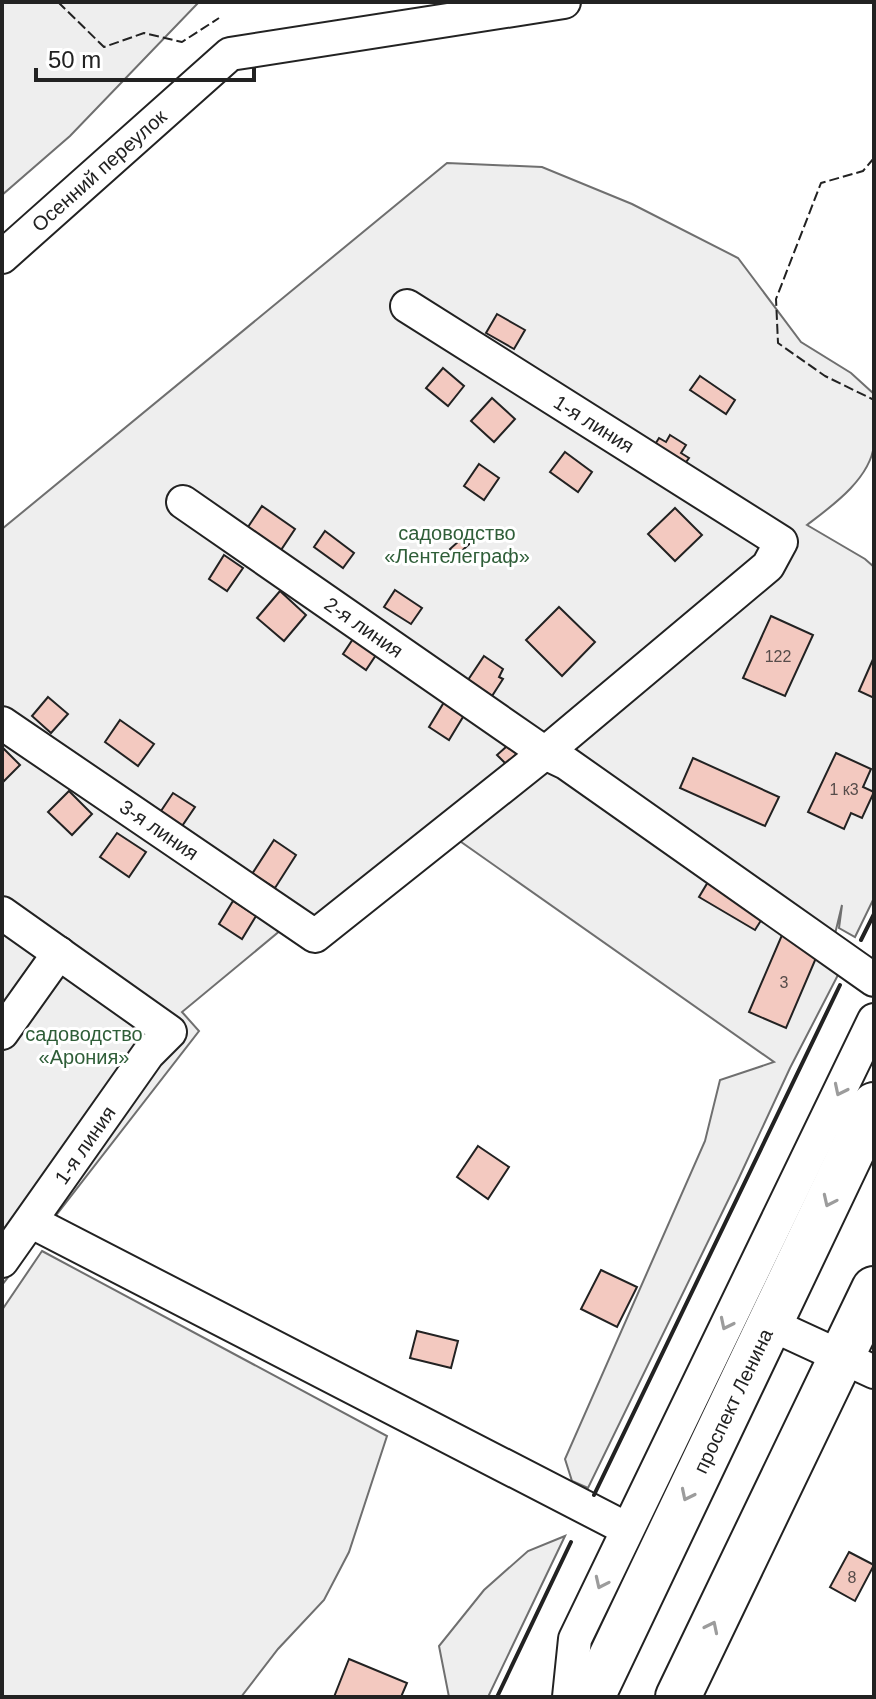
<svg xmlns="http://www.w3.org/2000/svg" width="876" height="1699" font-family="Arial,sans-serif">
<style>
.green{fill:#eee;stroke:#6f6f6f;stroke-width:2}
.building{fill:#f3c9c0;stroke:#222;stroke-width:2}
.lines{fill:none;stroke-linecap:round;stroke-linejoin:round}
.minor-casing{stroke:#222;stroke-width:36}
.highway-casing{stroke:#222;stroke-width:48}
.minor{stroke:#fff;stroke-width:32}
.highway{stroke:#fff;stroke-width:44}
.fence{stroke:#222;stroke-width:2;stroke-dasharray:10 4;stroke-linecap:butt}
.wall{stroke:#222;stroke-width:4}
.oneway{stroke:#9c9c9c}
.labels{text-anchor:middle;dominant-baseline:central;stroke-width:6;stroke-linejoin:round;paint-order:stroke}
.number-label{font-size:16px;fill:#564c4a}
.street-label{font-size:20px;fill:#222;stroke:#fff}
.park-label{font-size:20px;fill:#2f5e38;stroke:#fff}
</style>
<rect width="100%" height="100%" fill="#fff"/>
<g class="green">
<path d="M 2,2 L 199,2 L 70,136 L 2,195 Z"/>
<path d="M 447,163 L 542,167 L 632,204 L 738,258 L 801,342 L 851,373 L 874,394 C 874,411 876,429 874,445 C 870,479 832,506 807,525 L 865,559 L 874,567 L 874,898 L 855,937 L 839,928 L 842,905 L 828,963 L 839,973 L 790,1068 L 738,1180 L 588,1488 L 572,1481 L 565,1459 L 705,1141 L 720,1080 L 774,1062 L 454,837 L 322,944 L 287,925 L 182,1012 L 199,1031 L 2,1285 L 2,529 Z"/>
<path d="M 42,1251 L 387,1436 L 349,1552 L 324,1600 L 278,1649 L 241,1697 L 2,1697 L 2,1310 Z"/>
<path d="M 565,1536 L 488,1697 L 449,1697 L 439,1646 L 484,1590 L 528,1551 Z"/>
</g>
<g class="building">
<path d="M 497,314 L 525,330 L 514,349 L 486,333 Z"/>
<path d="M 443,368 L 464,386 L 448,406 L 426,388 Z"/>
<path d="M 700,376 L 735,400 L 726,414 L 690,390 Z"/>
<path d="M 492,398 L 515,419 L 494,442 L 471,421 Z"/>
<path d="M 670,435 L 686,445 L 681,453 L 689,458 L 678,473 L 649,454 L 659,438 L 666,442 Z"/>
<path d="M 565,452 L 592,472 L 578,492 L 550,472 Z"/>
<path d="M 479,464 L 499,478 L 484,500 L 464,486 Z"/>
<path d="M 262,506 L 295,529 L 281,550 L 248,527 Z"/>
<path d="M 675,508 L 702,535 L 675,561 L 648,534 Z"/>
<path d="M 325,531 L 354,553 L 343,568 L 314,547 Z"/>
<path d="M 469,532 L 475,539 L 456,556 L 450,549 Z"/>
<path d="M 224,555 L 243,568 L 227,591 L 209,579 Z"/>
<path d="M 395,590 L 422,608 L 411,624 L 384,607 Z"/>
<path d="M 280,591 L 306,615 L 284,641 L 257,618 Z"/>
<path d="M 559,607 L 595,642 L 562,676 L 526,640 Z"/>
<path d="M 771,616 L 813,635 L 785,696 L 743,678 Z"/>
<path d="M 353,639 L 376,655 L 366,670 L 343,654 Z"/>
<path d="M 484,656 L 503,669 L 499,677 L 503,679 L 492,696 L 468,680 Z"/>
<path d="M 874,657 L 874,698 L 859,691 Z"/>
<path d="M 48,697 L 68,714 L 51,733 L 32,716 Z"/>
<path d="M 446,699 L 466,712 L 449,740 L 429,727 Z"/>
<path d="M 120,720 L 154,744 L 138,766 L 105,742 Z"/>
<path d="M 515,739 L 523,748 L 506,764 L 497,755 Z"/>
<path d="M 2,747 L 20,765 L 2,783 Z"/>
<path d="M 836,753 L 871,769 L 863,787 L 874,792 L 862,818 L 851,813 L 844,829 L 808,812 Z"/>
<path d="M 693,758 L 779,797 L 765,826 L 680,788 Z"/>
<path d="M 69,791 L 92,814 L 72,835 L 48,812 Z"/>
<path d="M 173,793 L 195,807 L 180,829 L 159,814 Z"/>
<path d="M 117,833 L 146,852 L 129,877 L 100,857 Z"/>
<path d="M 274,840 L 296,855 L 275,888 L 252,874 Z"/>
<path d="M 711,877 L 767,911 L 755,930 L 699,897 Z"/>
<path d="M 233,901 L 256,916 L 242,939 L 219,924 Z"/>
<path d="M 782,935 L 819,951 L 786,1028 L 749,1012 Z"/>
<path d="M 478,1146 L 509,1167 L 488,1199 L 457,1177 Z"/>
<path d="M 601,1270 L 637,1287 L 617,1327 L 581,1309 Z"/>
<path d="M 417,1331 L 458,1341 L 451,1368 L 410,1358 Z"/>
<path d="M 849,1552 L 874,1565 L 855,1601 L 830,1587 Z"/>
<path d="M 349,1659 L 407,1683 L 401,1697 L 334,1697 Z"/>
</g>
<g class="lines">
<g class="minor-casing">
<g id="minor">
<path id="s1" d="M 2,257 L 230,54 L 564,2"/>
<path id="s2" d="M 183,502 L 545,753 L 566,763 L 874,980"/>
<path id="s3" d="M 2,723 L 315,936 L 545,753 L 768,566 L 781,542 L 407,306"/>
<path d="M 2,913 L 170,1032 L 148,1054 L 2,1261"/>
<path d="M 2,1033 L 59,953"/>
<path d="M 32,1222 L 627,1529"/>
<path d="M 770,1324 L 874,1372"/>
<path d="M 569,1697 L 575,1639 L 874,1020"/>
</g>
</g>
<g class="highway-casing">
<g id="highway">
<path id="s4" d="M 592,1697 L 874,1105"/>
<path d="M 678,1697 L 874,1289"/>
</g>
</g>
<use href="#minor" class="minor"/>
<use href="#highway" class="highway"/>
<g class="fence">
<path d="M 58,2 L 104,47 L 144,33 L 182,42 L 219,18"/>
<path d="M 874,158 L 863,171 L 821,183 L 776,299 L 778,343 L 825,376 L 874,400"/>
</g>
<g class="wall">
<path d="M 861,940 L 874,914"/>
<path d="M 594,1495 L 840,985"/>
<path d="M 497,1697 L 571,1542"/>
</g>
</g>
<defs><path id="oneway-chevron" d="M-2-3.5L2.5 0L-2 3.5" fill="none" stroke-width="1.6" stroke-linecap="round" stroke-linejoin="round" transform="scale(2)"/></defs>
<g class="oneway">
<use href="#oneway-chevron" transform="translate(840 1090) rotate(116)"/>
<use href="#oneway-chevron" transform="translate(829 1201) rotate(115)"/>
<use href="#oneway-chevron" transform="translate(726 1324) rotate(116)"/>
<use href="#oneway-chevron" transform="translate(687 1495) rotate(116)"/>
<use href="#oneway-chevron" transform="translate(601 1583) rotate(115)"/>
<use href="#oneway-chevron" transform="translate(712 1627) rotate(-64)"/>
</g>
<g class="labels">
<g class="number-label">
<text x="778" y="656">122</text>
<text x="844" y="789">1 к3</text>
<text x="784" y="982">3</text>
<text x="852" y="1577">8</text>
</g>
<g class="street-label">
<text stroke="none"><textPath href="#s1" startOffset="130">Осенний переулок</textPath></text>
<text transform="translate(594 424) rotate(32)">1-я линия</text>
<text stroke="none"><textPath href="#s2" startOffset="220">2-я линия</textPath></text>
<text stroke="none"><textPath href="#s3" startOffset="190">3-я линия</textPath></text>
<text transform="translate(85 1145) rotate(-55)">1-я линия</text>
<text stroke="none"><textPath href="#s4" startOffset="328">проспект Ленина</textPath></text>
</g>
<g class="park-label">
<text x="457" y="533">садоводство<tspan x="457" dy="23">«Лентелеграф»</tspan></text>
<text x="84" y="1034">садоводство<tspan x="84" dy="23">«Арония»</tspan></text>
</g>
</g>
<rect width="876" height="1699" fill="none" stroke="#222222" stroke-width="8"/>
<path d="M36 68v12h218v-12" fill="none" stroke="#222222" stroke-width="4"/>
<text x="48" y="68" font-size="24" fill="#222222" stroke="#ffffff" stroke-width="6" paint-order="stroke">50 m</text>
</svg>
